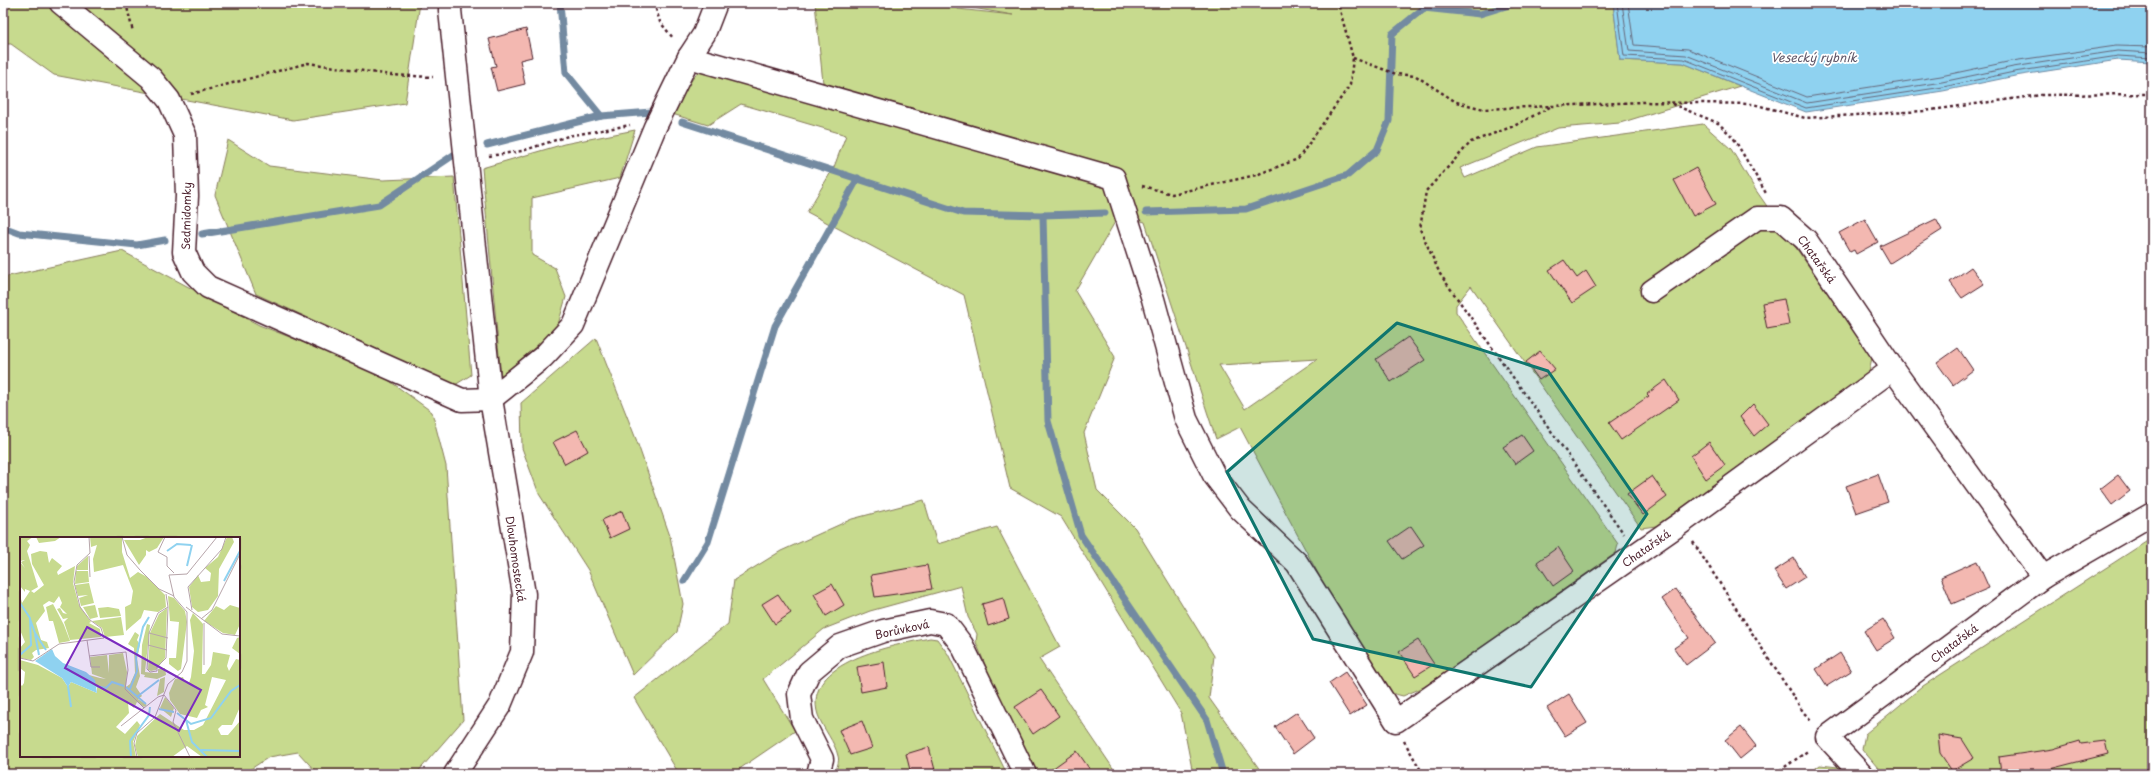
<svg xmlns="http://www.w3.org/2000/svg" width="2155" height="777" font-family="'Playpen Sans',sans-serif">
<style>
.green{fill:#c7da8e;stroke:#887c5c;fill-rule:evenodd}
.water{fill:#8fd2f0;stroke:#738aa1}
.lines{fill:none;stroke-linecap:round;stroke-linejoin:round}
.shore{stroke:#66677a;stroke-width:1}
.stream{stroke:#738aa1;stroke-width:7}
.building{fill:#f3b8b1;stroke:#4a1f2b}
.minor-casing{stroke:#4a1f2b;stroke-width:25}
.path{stroke:#4a1f2b;stroke-width:2.5;stroke-dasharray:3 3;stroke-linecap:butt}
.minor{stroke:#fff;stroke-width:22}
.marked{fill:#0f766e;fill-opacity:0.2;stroke:#0f766e;stroke-width:3;stroke-linejoin:round}
.labels{text-anchor:middle;dominant-baseline:central;stroke-width:3.5;stroke-linejoin:round;paint-order:stroke}
.street-label{font-size:11px;fill:#4a1f2b;stroke:#fff}
.water-label{font-size:12px;font-style:italic;fill:#5f5566;stroke:#fff}
.inset-river{fill:none;stroke:#8fd2f0;stroke-width:2}
.inset-road{fill:none;stroke:#b7a5aa;stroke-width:1}
.view{fill:#7b2cbf;fill-opacity:0.15;stroke:#7b2cbf;stroke-width:2}
.inset-edge{fill:none;stroke:#4a1f2b;stroke-width:2}
</style>
<rect width="100%" height="100%" fill="#fff"/>
<filter id="ink" filterUnits="userSpaceOnUse"><feTurbulence type="fractalNoise" baseFrequency=".025" numOctaves="2"/><feDisplacementMap in="SourceGraphic" scale="8" xChannelSelector="R" yChannelSelector="G"/><feConvolveMatrix kernelMatrix="1 2 1 2 8 2 1 2 1" color-interpolation-filters="sRGB"/></filter>
<g filter="url(#ink)">
<g class="green">
<path d="M 3,3 L 420,3 L 405,103 L 293,120 L 54,75 L 11,44 L 3,44 Z"/>
<path d="M 815,3 L 954,3 L 958,9 L 1013,15 L 967,7 L 962,3 L 1613,3 L 1620,60 L 1683,63 L 1740,86 L 1620,123 L 1558,128 L 1460,168 L 1465,178 L 1537,147 L 1703,124 L 1731,149 L 1755,189 L 1872,357 L 1869,373 L 1656,526 L 1641,528 L 1471,286 L 1456,305 L 1456,312 L 1618,544 L 1616,553 L 1424,687 L 1403,696 L 1391,693 L 1337,609 L 1240,427 L 1216,439 L 1145,222 L 1119,215 L 1075,291 L 1115,357 L 1084,433 L 1097,490 L 1135,528 L 1214,656 L 1209,698 L 1263,774 L 1193,774 L 1181,713 L 1061,517 L 1010,488 L 964,295 L 807,212 L 834,167 L 846,135 L 741,104 L 708,125 L 669,113 L 698,71 L 816,104 L 823,83 ZM 1317,359 L 1245,409 L 1219,365 L 1220,365 Z"/>
<path d="M 635,130 L 620,178 L 532,198 L 532,255 L 555,268 L 566,297 L 557,328 L 501,377 L 482,168 L 564,144 Z"/>
<path d="M 228,140 L 269,166 L 383,180 L 454,177 L 471,375 L 455,385 L 256,294 L 215,195 Z"/>
<path d="M 122,251 L 259,325 L 376,371 L 432,412 L 446,466 L 463,720 L 416,774 L 318,774 L 298,752 L 269,757 L 243,774 L 3,774 L 3,274 L 4,277 ZM 21,538 L 239,538 L 239,756 L 21,756 Z"/>
<path d="M 596,338 L 636,439 L 670,536 L 683,604 L 677,632 L 633,675 L 588,570 L 539,494 L 522,448 L 521,403 Z"/>
<path d="M 924,500 L 937,544 L 997,527 L 1060,647 L 1039,659 L 1117,774 L 1037,774 L 997,695 L 976,642 L 977,634 L 968,617 L 961,586 L 870,611 L 824,629 L 763,679 L 795,731 L 732,774 L 679,774 L 634,698 L 728,624 L 734,580 L 781,551 L 852,519 Z"/>
<path d="M 2152,538 L 2152,774 L 1883,774 L 1862,749 L 1865,734 L 1923,686 Z"/>
<path d="M 930,638 L 937,639 L 948,654 L 1007,774 L 835,774 C 836,769 840,761 838,756 C 835,742 823,729 818,715 C 801,661 895,645 930,638 Z"/>
<path d="M 1820,765 L 1838,767 L 1844,774 L 1808,774 Z"/>
</g>
<path class="water" d="M 1613,3 L 2152,3 L 2152,62 L 2118,60 L 2015,76 L 1943,91 L 1806,112 L 1683,63 L 1620,60 Z"/>
<g class="lines">
<g class="shore">
<path d="M 1617,3 L 1624,56 L 1684,59 L 1806,108 L 1943,87 L 2014,72 L 2118,56 L 2152,58"/>
<path d="M 1622,3 L 1629,51 L 1686,55 L 1807,103 L 1942,82 L 2013,67 L 2117,51 L 2152,53"/>
<path d="M 1628,3 L 1634,45 L 1688,49 L 1807,97 L 1941,76 L 2012,61 L 2116,46 L 2152,47"/>
</g>
<g class="stream">
<path d="M 560,3 L 566,73 L 601,116"/>
<path d="M 682,122 L 963,213 L 1043,215 L 1105,213"/>
<path d="M 487,145 L 601,116 L 651,112"/>
<path d="M 1146,212 L 1246,209 L 1348,175 L 1377,150 L 1389,121 L 1392,34 L 1424,8 L 1480,14 L 1516,3"/>
<path d="M 1043,215 L 1048,421 L 1081,535 L 1207,720 L 1223,774"/>
<path d="M 3,227 L 19,233 L 137,245 L 165,240"/>
<path d="M 202,234 L 379,205 L 455,154"/>
<path d="M 684,581 L 708,542 L 775,326 L 858,178"/>
</g>
</g>
<g class="building">
<path d="M 526,29 L 532,57 L 520,60 L 525,84 L 497,91 L 491,67 L 496,66 L 489,39 Z"/>
<path d="M 1696,168 L 1716,204 L 1693,216 L 1674,180 Z"/>
<path d="M 1865,219 L 1878,242 L 1856,254 L 1854,250 L 1850,252 L 1839,233 Z"/>
<path d="M 1936,219 L 1942,230 L 1890,263 L 1880,246 Z"/>
<path d="M 1564,260 L 1577,278 L 1586,271 L 1596,287 L 1572,303 L 1549,270 Z"/>
<path d="M 1971,267 L 1984,284 L 1962,298 L 1950,282 Z"/>
<path d="M 1784,299 L 1789,325 L 1767,329 L 1762,303 Z"/>
<path d="M 1408,337 L 1425,360 L 1391,382 L 1376,359 Z"/>
<path d="M 1958,348 L 1973,370 L 1953,385 L 1937,363 Z"/>
<path d="M 1540,351 L 1555,369 L 1539,380 L 1526,362 Z"/>
<path d="M 1666,380 L 1679,400 L 1621,440 L 1609,423 L 1649,396 L 1647,394 Z"/>
<path d="M 1753,404 L 1768,424 L 1754,436 L 1740,417 Z"/>
<path d="M 577,430 L 588,451 L 565,464 L 553,442 Z"/>
<path d="M 1522,435 L 1533,451 L 1515,464 L 1503,447 Z"/>
<path d="M 1709,442 L 1725,465 L 1706,479 L 1691,456 Z"/>
<path d="M 1878,474 L 1888,502 L 1856,513 L 1846,486 Z"/>
<path d="M 2118,475 L 2130,491 L 2112,505 L 2100,489 Z"/>
<path d="M 1652,476 L 1667,497 L 1643,515 L 1627,494 Z"/>
<path d="M 622,511 L 629,529 L 610,538 L 602,520 Z"/>
<path d="M 1411,526 L 1424,545 L 1402,559 L 1389,541 Z"/>
<path d="M 1558,547 L 1574,571 L 1553,586 L 1537,562 Z"/>
<path d="M 1794,558 L 1805,577 L 1786,589 L 1774,571 Z"/>
<path d="M 1977,561 L 1989,588 L 1952,604 L 1941,577 Z"/>
<path d="M 927,565 L 932,589 L 875,597 L 871,575 Z"/>
<path d="M 832,584 L 844,605 L 826,616 L 814,594 Z"/>
<path d="M 1676,589 L 1715,643 L 1686,665 L 1674,648 L 1689,638 L 1662,599 Z"/>
<path d="M 778,594 L 791,613 L 775,624 L 762,604 Z"/>
<path d="M 1003,598 L 1009,619 L 988,626 L 982,604 Z"/>
<path d="M 1883,619 L 1895,638 L 1876,650 L 1864,631 Z"/>
<path d="M 1418,640 L 1434,664 L 1415,676 L 1399,652 Z"/>
<path d="M 1840,653 L 1851,671 L 1827,686 L 1816,669 Z"/>
<path d="M 884,662 L 887,687 L 861,692 L 857,667 Z"/>
<path d="M 1345,672 L 1367,705 L 1350,716 L 1329,683 Z"/>
<path d="M 1041,690 L 1059,716 L 1033,734 L 1015,707 Z"/>
<path d="M 1569,694 L 1587,723 L 1565,736 L 1547,708 Z"/>
<path d="M 1297,712 L 1314,738 L 1293,754 L 1275,727 Z"/>
<path d="M 862,721 L 872,748 L 850,755 L 839,730 Z"/>
<path d="M 1741,727 L 1756,746 L 1740,759 L 1725,740 Z"/>
<path d="M 1938,735 L 1962,739 L 1974,758 L 1952,771 L 1940,753 Z"/>
<path d="M 2080,741 L 2081,744 L 2105,741 L 2108,754 L 2046,770 L 2020,774 L 2001,774 L 1999,757 L 2053,749 Z"/>
<path d="M 929,747 L 936,774 L 911,774 L 906,754 Z"/>
<path d="M 1077,751 L 1093,774 L 1045,774 Z"/>
</g>
<g class="lines">
<g class="minor-casing">
<g id="minor">
<path d="M 61,3 L 151,78 L 169,100 L 185,135 L 187,196 L 184,252 L 193,272 L 208,287 L 462,400 L 491,399"/>
<path d="M 451,3 L 450,10 L 491,399 L 524,594 L 522,652 L 500,705 L 455,774"/>
<path d="M 689,57 L 1114,178 L 1153,299 L 1186,419 L 1214,475 L 1240,509 L 1297,563 L 1396,721 L 1681,523 L 1893,369"/>
<path d="M 1652,291 L 1757,218 L 1781,218 L 1806,240 L 1893,369 L 2043,577"/>
<path d="M 491,399 L 543,357 L 573,325 L 655,127 L 689,57 L 704,34 L 716,3"/>
<path d="M 818,774 L 822,759 L 802,719 L 799,694 L 809,672 L 840,646 L 883,631 L 930,621 L 946,624 L 962,645 L 1025,774"/>
<path d="M 1861,774 L 1827,737 L 2043,577 L 2152,514"/>
</g>
</g>
<g class="path">
<path d="M 126,3 L 133,32"/>
<path d="M 654,3 L 660,22 L 673,38"/>
<path d="M 1353,58 L 1396,74 L 1416,76 L 1456,102 L 1484,109 L 1642,102 L 1753,104 L 1805,118 L 1924,111 L 2041,95 L 2152,94"/>
<path d="M 191,94 L 308,63 L 391,75 L 433,77"/>
<path d="M 1672,104 L 1718,123 L 1733,137 L 1767,195"/>
<path d="M 1550,107 L 1514,126 L 1471,142 L 1426,191 L 1420,229 L 1440,274 L 1624,534"/>
<path d="M 489,156 L 522,151 L 568,136 L 630,125"/>
<path d="M 1142,186 L 1172,194 L 1256,175 L 1298,159 L 1350,85 L 1353,58 L 1338,3"/>
<path d="M 1693,542 L 1804,713 L 1812,721"/>
<path d="M 1404,741 L 1423,774"/>
<path d="M 1775,774 L 1809,750"/>
</g>
<use href="#minor" class="minor"/>
</g>
</g>
<path class="marked" d="M 1397,323 L 1548,371 L 1647,514 L 1531,687 L 1313,639 L 1227,472 Z"/>
<g class="labels">
<g class="street-label">
<text transform="translate(186 216) rotate(-89)">Sedmidomky</text>
<text transform="translate(1817 259) rotate(54)">Chatařská</text>
<text transform="translate(1646 548) rotate(-35)">Chatařská</text>
<text transform="translate(516 559) rotate(82)">Dlouhomostecká</text>
<text transform="translate(902 629) rotate(-12)">Borůvková</text>
<text transform="translate(1954 643) rotate(-37)">Chatařská</text>
</g>
<g class="water-label">
<text x="1814" y="57">Vesecký rybník</text>
</g>
</g>
<g transform="translate(20 537)">
<rect width="220" height="220" fill="#fff"/>
<path d="M 0,0 L 13,0 L 7,4 L 10,8 L 7,14 L 18,50 L 11,54 L 14,56 L 24,48 L 12,27 L 11,17 L 20,14 L 27,15 L 29,26 L 32,21 L 42,29 L 37,35 L 38,38 L 55,29 L 53,46 L 59,68 L 71,85 L 69,86 L 80,92 L 81,100 L 50,103 L 44,85 L 48,81 L 43,82 L 37,72 L 40,71 L 43,76 L 47,77 L 40,70 L 42,66 L 39,59 L 34,66 L 29,64 L 23,68 L 25,74 L 16,86 L 21,103 L 27,105 L 29,111 L 16,113 L 12,116 L 14,120 L 11,123 L 0,121 L 0,111 L 5,105 L 0,93 L 0,58 L 2,66 L 10,54 L 5,52 L 5,55 L 0,49 L 0,25 L 5,31 L 1,25 L 5,23 L 0,24 ZM 16,0 L 41,0 L 35,4 L 19,6 ZM 70,0 L 102,0 L 102,15 L 110,41 L 118,35 L 127,40 L 145,58 L 146,70 L 138,75 L 124,73 L 121,81 L 106,94 L 105,70 L 111,67 L 113,54 L 103,28 L 74,35 L 73,22 L 77,8 L 71,10 ZM 128,0 L 144,0 L 137,11 L 129,15 L 126,13 L 126,18 L 119,28 L 104,3 L 120,3 ZM 207,0 L 212,0 L 214,5 L 199,32 L 198,59 L 188,73 L 178,75 L 172,70 L 169,50 L 178,38 L 181,45 L 190,44 L 191,36 L 185,31 L 198,20 ZM 68,19 L 68,33 L 57,33 L 57,29 ZM 56,34 L 68,34 L 69,45 L 55,47 ZM 69,46 L 74,66 L 61,69 L 59,61 L 68,58 L 58,59 L 55,48 ZM 148,59 L 154,61 L 165,74 L 167,85 L 161,132 L 158,134 L 149,127 L 149,121 L 156,121 L 159,85 L 150,84 ZM 33,67 L 44,88 L 50,104 L 39,106 L 33,84 L 29,84 L 26,70 ZM 75,68 L 78,80 L 70,82 L 63,70 ZM 210,68 L 220,71 L 220,87 L 215,98 L 203,96 L 184,84 L 196,69 L 204,73 ZM 88,70 L 99,72 L 101,79 L 80,81 L 78,71 ZM 147,71 L 145,121 L 136,133 L 131,134 L 128,133 L 130,96 L 139,77 ZM 173,76 L 183,87 L 182,137 L 185,137 L 191,128 L 193,115 L 210,118 L 207,129 L 209,134 L 216,122 L 220,123 L 220,170 L 212,188 L 202,188 L 198,192 L 201,198 L 208,198 L 220,184 L 220,220 L 182,220 L 167,209 L 152,220 L 118,220 L 115,209 L 117,199 L 140,177 L 164,193 L 174,193 L 183,188 L 206,143 L 192,140 L 185,168 L 188,170 L 181,173 L 177,181 L 160,177 L 150,163 L 149,156 L 155,142 L 163,140 L 165,145 L 169,146 L 171,140 L 174,114 L 170,83 ZM 101,80 L 104,98 L 85,100 L 82,91 L 72,84 ZM 127,87 L 130,88 L 125,135 L 134,136 L 138,136 L 138,132 L 145,131 L 146,138 L 137,142 L 124,140 L 125,138 L 121,137 L 122,108 ZM 115,95 L 119,98 L 117,103 L 120,108 L 117,122 L 120,139 L 116,150 L 122,159 L 118,162 L 127,168 L 124,170 L 117,165 L 114,171 L 108,166 L 109,176 L 96,190 L 105,197 L 117,184 L 120,188 L 113,205 L 116,220 L 0,220 L 0,147 L 2,149 L 4,146 L 5,135 L 0,131 L 0,123 L 18,128 L 42,141 L 48,150 L 51,145 L 77,156 L 77,149 L 69,138 L 80,141 L 86,142 L 72,137 L 70,120 L 87,118 L 89,136 L 89,118 L 103,116 L 107,135 L 106,150 L 110,147 L 115,136 L 114,111 L 108,107 ZM 220,100 L 220,117 L 212,111 L 217,101 ZM 145,140 L 144,155 L 137,159 L 140,142 ZM 145,160 L 154,171 L 151,180 L 140,171 Z" fill="#c7da8e"/>
<path d="M 32,112 L 35,119 L 43,126 L 66,135 L 75,143 L 77,156 L 51,145 L 48,150 L 42,141 L 15,124 Z" fill="#8fd2f0"/>
<path class="inset-river" d="M 147,14 L 157,7 L 171,8M 167,29 L 172,8M 204,44 L 220,14M 0,66 L 10,81 L 11,108 L 0,118M 10,82 L 15,96 L 26,113M 15,97 L 19,118M 48,149 L 51,170M 75,149 L 86,151 L 92,145 L 104,149M 106,150 L 126,167M 110,152 L 117,134 L 116,120 L 123,90 L 129,80M 118,159 L 139,143M 139,172 L 154,175M 157,176 L 166,183 L 172,205 L 187,220M 166,183 L 171,187 L 191,181 L 211,154 L 220,148M 181,213 L 220,214M 111,220 L 110,204 L 129,178 L 130,170"/>
<path class="inset-road" d="M 102,0 L 107,18 L 120,33 L 139,52 L 154,59M 145,0 L 138,15 L 147,20 L 147,29 L 154,36M 69,19 L 70,40M 146,57 L 148,70 L 138,76 L 129,96 L 127,132 L 130,135 L 137,134 L 137,130 L 146,121 L 148,70M 166,70 L 202,97 L 220,99M 172,73 L 168,50 L 202,12 L 206,0M 181,82 L 192,73 L 220,17M 129,96 L 148,101M 67,103 L 71,130 L 80,130M 128,108 L 147,113M 69,119 L 106,115 L 108,133 L 105,152 L 124,171M 0,121 L 13,124 L 39,107 L 84,101 L 81,91 L 70,83 L 60,70 L 54,45 L 57,28 L 70,16 L 69,0M 184,128 L 184,86M 144,158 L 156,173 L 153,185 L 170,220M 101,189 L 138,160 L 144,158M 117,220 L 114,206 L 117,196 L 135,180 L 148,147 L 162,135 L 167,124 L 167,75 L 154,60 L 149,38 L 167,37 L 197,0"/>
<path class="view" d="M 67,90 L 181,153 L 159,194 L 45,131 Z"/>
<rect width="220" height="220" class="inset-edge"/>
</g>
<rect width="2155" height="777" fill="none" stroke="#fff" stroke-width="16"/>
<rect x="8" y="8" width="2139" height="761" fill="none" stroke="#4a1f2b" stroke-width="1.5" filter="url(#ink)"/>
</svg>
